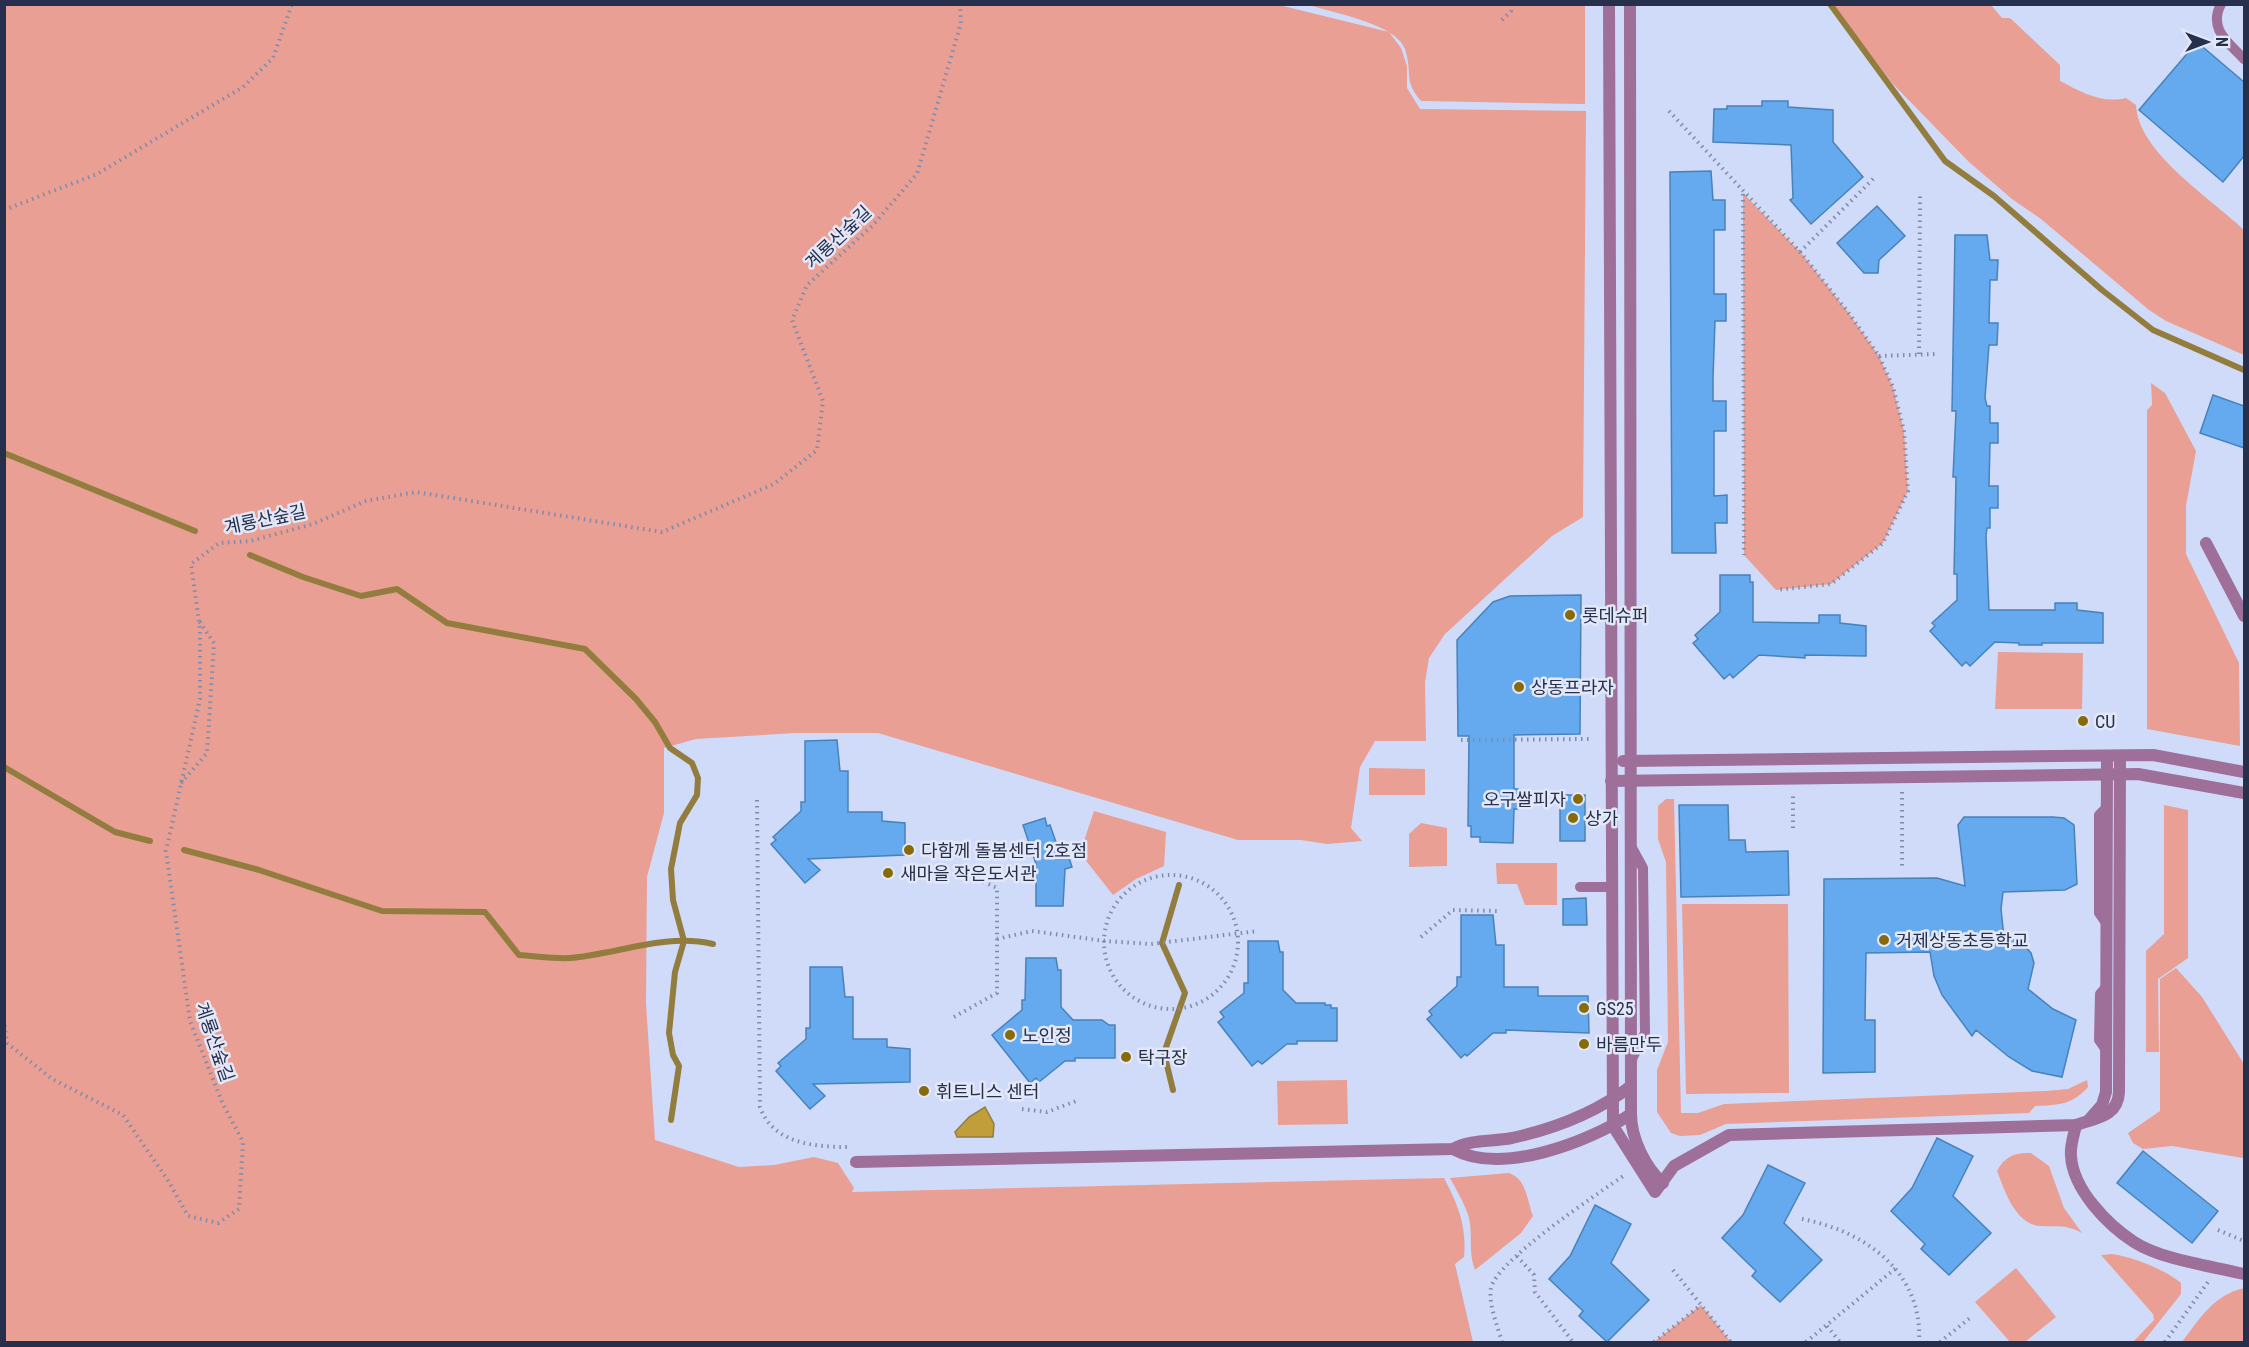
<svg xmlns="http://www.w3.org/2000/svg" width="2249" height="1347" font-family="'Roboto Condensed','Noto Sans KR',sans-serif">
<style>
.green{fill:#e99f93}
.water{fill:#c19e3a;stroke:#927d3f;stroke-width:1.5}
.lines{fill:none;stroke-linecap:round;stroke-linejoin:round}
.stream{stroke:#927d3f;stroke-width:6}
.building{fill:#65aaef;stroke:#4882bb;stroke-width:1.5}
.path{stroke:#818ba9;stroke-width:4;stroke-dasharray:1.5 4.5;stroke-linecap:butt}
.service{stroke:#9d6f99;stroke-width:10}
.minor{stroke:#9d6f99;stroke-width:12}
.tertiary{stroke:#9d6f99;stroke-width:12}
.poi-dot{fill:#886b09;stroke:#e3e8f8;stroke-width:2}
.labels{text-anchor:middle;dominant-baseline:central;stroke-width:5;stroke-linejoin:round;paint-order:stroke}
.street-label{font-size:18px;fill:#262f4c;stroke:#e3e8f8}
.poi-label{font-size:18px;fill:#262f4c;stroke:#e3e8f8;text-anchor:start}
</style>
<rect width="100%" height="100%" fill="#d0dbf9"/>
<g class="green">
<path d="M 5,4 L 1279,5 L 1389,32 L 1401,48 L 1407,66 L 1407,88 L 1420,109 L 1586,111 L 1583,517 L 1552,536 L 1445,634 L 1429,658 L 1425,682 L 1426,741 L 1375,741 L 1360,767 L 1351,828 L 1362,841 L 1327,844 L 1301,840 L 1238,840 L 878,733 L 795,733 L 696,739 L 664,748 L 664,813 L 647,877 L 646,1003 L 655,1140 L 739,1167 L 774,1165 L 814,1157 L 838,1163 L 854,1188 L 852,1192 L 1444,1178 C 1458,1205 1467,1226 1464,1257 L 1455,1264 L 1473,1342 L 5,1342 Z"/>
<path d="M 1309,5 L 1585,5 L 1585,104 L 1421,101 C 1403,80 1413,74 1405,49 C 1396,24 1334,13 1309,5 Z"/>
<path d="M 1832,5 L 1991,5 L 2002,18 L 2010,18 L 2060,65 L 2060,81 C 2081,92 2102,104 2126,98 L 2136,105 C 2138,153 2211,198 2244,230 L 2244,355 L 2166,321 L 2149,310 L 2041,219 L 2012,199 L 1969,162 L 1893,84 Z"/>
<path d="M 1743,193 L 1802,254 L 1848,312 L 1879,356 L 1893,387 L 1904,431 L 1908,491 L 1883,543 L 1831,584 L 1776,590 L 1744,555 Z"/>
<path d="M 2151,383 L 2165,393 L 2196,451 L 2186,506 L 2186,554 L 2239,663 L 2240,746 L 2147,729 L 2147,410 L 2152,405 Z"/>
<path d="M 1998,652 L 2083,653 L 2082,709 L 1995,709 Z"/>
<path d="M 1369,768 L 1425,769 L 1425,795 L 1369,795 Z"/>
<path d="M 1666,799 L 1674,799 L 1681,1113 L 1698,1113 L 1724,1104 L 2047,1091 L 2068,1089 L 2087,1080 L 2088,1087 C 2072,1105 2058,1105 2035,1106 L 2029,1113 L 1726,1124 L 1700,1135 L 1680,1136 L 1671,1133 L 1657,1112 L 1657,1070 L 1668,1042 L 1666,862 L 1658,839 L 1658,806 Z"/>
<path d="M 2164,805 L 2188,810 L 2188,958 L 2158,979 L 2159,1052 L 2146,1052 L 2146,951 L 2164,934 Z"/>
<path d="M 1094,811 L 1166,832 L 1164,866 L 1136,879 L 1113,895 L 1080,853 Z"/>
<path d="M 1421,823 L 1447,828 L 1447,866 L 1409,867 L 1409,834 Z"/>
<path d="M 1496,863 L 1557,863 L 1557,905 L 1525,905 L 1517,884 L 1497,884 Z"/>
<path d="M 1682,904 L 1788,904 L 1789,1093 L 1686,1094 Z"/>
<path d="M 2176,968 L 2202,997 L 2244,1064 L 2243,1158 L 2172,1146 L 2143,1149 L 2133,1143 L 2128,1133 L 2160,1111 L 2160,979 Z"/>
<path d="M 1347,1080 L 1348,1124 L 1278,1125 L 1277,1081 Z"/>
<path d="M 2031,1153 L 2049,1166 L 2064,1208 L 2082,1233 C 2066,1224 2056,1227 2040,1226 C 2015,1224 2005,1191 1997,1171 C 2004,1157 2015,1152 2031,1153 Z"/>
<path d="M 1509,1173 C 1527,1179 1527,1201 1533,1216 L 1521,1233 L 1475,1270 C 1468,1252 1473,1236 1469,1218 C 1465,1204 1457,1191 1450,1178 Z"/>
<path d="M 2112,1254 C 2133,1257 2164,1269 2181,1283 L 2181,1294 L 2143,1342 L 2133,1342 L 2154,1320 L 2153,1314 L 2101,1255 Z"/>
<path d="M 2016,1268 L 2056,1317 L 2025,1342 L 2010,1342 L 1975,1302 Z"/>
<path d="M 2244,1288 L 2244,1342 L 2182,1342 C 2200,1318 2214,1295 2244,1288 Z"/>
<path d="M 1701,1305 L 1731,1342 L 1654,1342 Z"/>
</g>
<path class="water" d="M 985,1107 L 994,1124 L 993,1137 L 957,1137 L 955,1132 L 969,1117 Z"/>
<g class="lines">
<g class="stream">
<path d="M 1830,4 L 1945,161 L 1994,196 L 2102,290 L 2153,330 L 2244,370"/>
<path d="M 4,453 L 195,531"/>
<path d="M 250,555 L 303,577 L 361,596 L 397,589 L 447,623 L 585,649 L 636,699 L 655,722 L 670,748 L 692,763 L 698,778 L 697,795 L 680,823 L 671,869 L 673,900 L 684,941 L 675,972 L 669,1033 L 673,1055 L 679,1066 L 671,1120"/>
<path d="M 4,767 L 115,832 L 150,841"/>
<path d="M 184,850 L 259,870 L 382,911 L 485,912 L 519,955 C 536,956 554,959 570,958 C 618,954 664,933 713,944"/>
<path d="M 1173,1090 L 1164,1053 L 1185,993 L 1162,943 L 1179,885"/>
</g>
</g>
<g class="building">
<path d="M 2197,42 L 2244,82 L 2244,156 L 2223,182 L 2139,110 Z"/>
<path d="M 1762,101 L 1788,101 L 1788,107 L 1833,110 L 1833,142 L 1863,177 L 1811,224 L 1790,200 L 1793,198 L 1791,145 L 1713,142 L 1714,109 L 1727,109 L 1727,106 L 1762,106 Z"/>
<path d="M 1711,171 L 1713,200 L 1725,200 L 1725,230 L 1714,230 L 1714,294 L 1726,294 L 1726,321 L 1715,321 L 1713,378 L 1713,401 L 1726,401 L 1726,431 L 1714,431 L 1714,496 L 1727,495 L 1727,523 L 1715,523 L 1716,553 L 1672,553 L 1670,172 Z"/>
<path d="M 1877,206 L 1905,236 L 1879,260 L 1878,273 L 1864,273 L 1837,243 Z"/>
<path d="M 1955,235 L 1987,235 L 1990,260 L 1998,260 L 1997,280 L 1990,280 L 1989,323 L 1998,323 L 1997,345 L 1989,345 L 1985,398 L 1987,406 L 1990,406 L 1990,423 L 1998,423 L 1998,443 L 1990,443 L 1989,486 L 1998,486 L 1998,508 L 1990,508 L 1990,528 L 1987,528 L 1986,535 L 1989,610 L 2055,610 L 2055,603 L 2077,603 L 2077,610 L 2103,613 L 2103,643 L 2042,643 L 2042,645 L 2019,645 L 2019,643 L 1995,642 L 1970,666 L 1966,662 L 1962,666 L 1930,631 L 1935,626 L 1932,623 L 1957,600 L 1957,574 L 1954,574 L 1956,477 L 1953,477 L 1956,411 L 1952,411 Z"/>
<path d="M 2213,395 L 2244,406 L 2244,448 L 2200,433 Z"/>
<path d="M 1720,575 L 1750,575 L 1750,582 L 1753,582 L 1753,622 L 1819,623 L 1819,615 L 1840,615 L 1840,623 L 1866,626 L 1866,656 L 1805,655 L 1805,658 L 1759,655 L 1733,678 L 1730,674 L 1724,679 L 1693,643 L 1698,639 L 1695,635 L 1720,612 Z"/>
<path d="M 1581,595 L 1580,734 L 1514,735 L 1514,789 L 1518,789 L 1518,809 L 1514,809 L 1513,843 L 1480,842 L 1480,837 L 1471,837 L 1471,826 L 1468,826 L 1469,736 L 1458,736 L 1457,640 L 1493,602 L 1510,596 Z"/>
<path d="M 837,740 L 840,771 L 848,771 L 848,812 L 882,812 L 882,821 L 905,823 L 905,855 L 808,859 L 820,870 L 805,883 L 771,844 L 776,840 L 773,837 L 801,811 L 801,802 L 805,802 L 805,741 Z"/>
<rect x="1560" y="795" width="25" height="46"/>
<path d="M 1679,805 L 1728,805 L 1729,840 L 1745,840 L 1746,852 L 1788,851 L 1789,895 L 1681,897 Z"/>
<path d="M 1964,817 L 2053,817 L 2064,818 L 2074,825 L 2077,884 L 2065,890 L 2003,892 L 2001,909 L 2004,937 L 2021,942 L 2031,953 L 2034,963 L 2028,989 L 2053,1009 L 2076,1020 L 2062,1077 L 2032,1071 L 2009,1057 L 1976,1030 L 1972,1036 L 1942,995 L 1934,976 L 1930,952 L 1866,953 L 1865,1020 L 1875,1020 L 1875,1072 L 1823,1073 L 1824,879 L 1937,878 L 1965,886 L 1958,825 Z"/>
<path d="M 1045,818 L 1047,826 L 1050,825 L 1058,848 L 1065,846 L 1072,867 L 1065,869 L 1063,906 L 1036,906 L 1036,864 L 1023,825 Z"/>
<path d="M 1586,898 L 1587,925 L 1563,925 L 1563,899 Z"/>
<path d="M 1461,915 L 1493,915 L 1496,945 L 1504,945 L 1504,987 L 1538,987 L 1538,996 L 1588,996 L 1589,1033 L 1506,1030 L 1506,1033 L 1493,1033 L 1467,1056 L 1465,1054 L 1461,1058 L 1427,1019 L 1432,1015 L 1429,1011 L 1457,986 L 1457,977 L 1461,977 Z"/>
<path d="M 1248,941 L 1278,941 L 1280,952 L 1283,952 L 1283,990 L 1296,1003 L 1325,1003 L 1325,1005 L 1331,1005 L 1331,1008 L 1337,1008 L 1337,1041 L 1297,1041 L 1297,1044 L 1287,1044 L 1262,1064 L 1258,1061 L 1252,1066 L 1218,1022 L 1224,1017 L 1220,1012 L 1244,993 L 1244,983 L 1248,983 Z"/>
<path d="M 1026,958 L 1056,958 L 1058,970 L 1061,970 L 1061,1007 L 1073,1020 L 1102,1020 L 1109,1025 L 1115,1025 L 1115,1058 L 1075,1058 L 1075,1061 L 1065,1061 L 1039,1082 L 1036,1078 L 1030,1083 L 992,1035 L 1022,1010 L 1022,1000 L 1025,1000 Z"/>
<path d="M 810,967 L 842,967 L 845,997 L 853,997 L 853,1039 L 887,1039 L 887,1047 L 910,1049 L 910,1082 L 813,1084 L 825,1096 L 810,1109 L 776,1071 L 781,1066 L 778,1063 L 806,1039 L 806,1028 L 810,1028 Z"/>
<path d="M 1937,1138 L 1973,1156 L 1953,1196 L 1991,1233 L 1949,1275 L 1921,1249 L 1925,1244 L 1891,1211 L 1912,1188 Z"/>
<path d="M 2143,1151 L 2218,1211 L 2192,1243 L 2117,1183 Z"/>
<path d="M 1768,1165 L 1805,1183 L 1784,1223 L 1822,1260 L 1780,1302 L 1752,1276 L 1756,1271 L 1722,1238 L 1743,1215 Z"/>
<path d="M 1595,1205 L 1631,1224 L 1611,1263 L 1649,1300 L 1607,1342 L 1579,1316 L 1583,1311 L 1549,1279 L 1570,1256 Z"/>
</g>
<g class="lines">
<g class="path">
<path d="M 1526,4 L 1539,4"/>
<path d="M 1554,4 L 1563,4"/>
<path d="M 1570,4 L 1580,4"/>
<path d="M 1502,20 L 1511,11 L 1511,4"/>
<path d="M 1669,111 L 1802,254 L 1848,312 L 1879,356 L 1893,387 L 1904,431 L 1908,491 L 1883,543 L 1831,584 L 1776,590"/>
<path d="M 1743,194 L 1744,555"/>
<path d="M 4,210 L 97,174 L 243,87 L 273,58 L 292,4"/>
<path d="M 1800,252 L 1876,176"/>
<path d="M 1919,354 L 1920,196"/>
<path d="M 1879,356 L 1937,354"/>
<path d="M 1461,740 L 1591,739"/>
<path d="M 181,783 L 207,753 L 214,643 L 199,621"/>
<path d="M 1902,792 L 1902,867"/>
<path d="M 757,800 L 760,1107 C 773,1144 815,1147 849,1147"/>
<path d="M 1793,828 L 1793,793"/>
<circle cx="1171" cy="942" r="67"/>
<path d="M 1421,937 L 1453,910 L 1501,911"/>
<path d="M 997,939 L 1032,931 L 1105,941 L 1151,944 L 1258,931"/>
<path d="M 954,1017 L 997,993 L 997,888 L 960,871"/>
<path d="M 4,1019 L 7,1043 L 52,1079 L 123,1115 L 169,1182 L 188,1216 L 218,1223 L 239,1209 L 243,1142 L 222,1102 L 190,1021 L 166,851 L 200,699 L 200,629 L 191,564 L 219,543 L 250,541 L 313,524 L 366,501 L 416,492 L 662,532 L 774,484 L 817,450 L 823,401 L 792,320 L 807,285 L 872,226 L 917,174 L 961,23 L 960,4"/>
<path d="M 1022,1109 L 1047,1112 L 1076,1101"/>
<path d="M 1802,1219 C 1865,1231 1923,1272 1919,1342"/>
<path d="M 2218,1230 L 2244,1241"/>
<path d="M 1517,1256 L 1534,1275 L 1535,1292 L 1573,1342"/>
<path d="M 1673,1270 L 1731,1342"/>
<path d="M 1827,1326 L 1840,1342"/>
<path d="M 1502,1342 C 1498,1327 1488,1304 1491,1288 C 1498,1259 1598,1194 1626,1174"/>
<path d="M 1654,1342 L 1701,1305"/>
<path d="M 1806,1342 L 1896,1268"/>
<path d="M 1940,1342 L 1970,1318"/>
<path d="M 2165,1342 L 2208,1282"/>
</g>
<g class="service">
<path d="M 2221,4 C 2208,29 2228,42 2244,59"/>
<path d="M 1580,887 L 1611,887"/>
<path d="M 2106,923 L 2099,913 L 2099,815 L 2107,807"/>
<path d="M 2106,1050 L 2099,1040 L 2100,994 L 2106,987"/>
<path d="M 1631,1061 L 1645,1033 L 1643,868 L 1631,846"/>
</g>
<g class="minor">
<path d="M 2206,543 L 2244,616"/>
<path d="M 1631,1114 C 1631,1138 1645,1167 1663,1183"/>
<path d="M 2088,1121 L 2102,1105 L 2106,1092 L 2107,757"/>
<path d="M 2076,1125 C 2074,1135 2070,1145 2071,1156 C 2073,1190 2108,1225 2134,1242 C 2162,1260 2212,1266 2244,1274"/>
<path d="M 1613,1126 L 1655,1192 L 1674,1166 L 1729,1135 L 2076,1125 C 2095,1118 2118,1117 2119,1092 L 2120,756"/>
<path d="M 1453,1149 C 1501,1176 1589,1142 1631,1114"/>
<path d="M 856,1162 L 1453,1149 C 1471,1139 1491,1142 1512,1138 C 1553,1129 1597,1112 1631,1086"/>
</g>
<g class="tertiary">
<path d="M 1609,4 L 1613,1126"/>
<path d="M 1630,4 L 1631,1114"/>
<path d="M 1623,761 L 2153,755 L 2244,772"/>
<path d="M 1611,781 L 2138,774 L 2244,793"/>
</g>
</g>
<g class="poi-dot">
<circle cx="1570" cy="615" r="6"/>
<circle cx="1519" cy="687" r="6"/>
<circle cx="2083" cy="721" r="6"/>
<circle cx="1578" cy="799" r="6"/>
<circle cx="1573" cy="818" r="6"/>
<circle cx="909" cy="850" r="6"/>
<circle cx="888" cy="873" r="6"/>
<circle cx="1884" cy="940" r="6"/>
<circle cx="1584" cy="1008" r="6"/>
<circle cx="1010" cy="1035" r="6"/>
<circle cx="1584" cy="1044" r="6"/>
<circle cx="1126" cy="1057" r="6"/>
<circle cx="924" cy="1091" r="6"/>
</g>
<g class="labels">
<g class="street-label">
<text transform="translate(838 237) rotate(-43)">계룡산숲길</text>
<text transform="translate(265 519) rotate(-12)">계룡산숲길</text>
<text transform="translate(215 1042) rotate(71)">계룡산숲길</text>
</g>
<g class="poi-label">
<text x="1582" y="615">롯데슈퍼</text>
<text x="1531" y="687">상동프라자</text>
<text x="2095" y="721">CU</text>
<text x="1566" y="799" text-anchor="end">오구쌀피자</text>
<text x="1585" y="818">상가</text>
<text x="921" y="850">다함께 돌봄센터 2호점</text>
<text x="900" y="873">새마을 작은도서관</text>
<text x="1896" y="940">거제상동초등학교</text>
<text x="1596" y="1008">GS25</text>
<text x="1022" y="1035">노인정</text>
<text x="1596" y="1044">바름만두</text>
<text x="1138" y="1057">탁구장</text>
<text x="936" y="1091">휘트니스 센터</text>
</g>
</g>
<rect width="2249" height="1347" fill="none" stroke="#262f4c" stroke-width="12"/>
<g transform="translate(2207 42) rotate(90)" stroke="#e3e8f8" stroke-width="4.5" paint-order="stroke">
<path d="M0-4.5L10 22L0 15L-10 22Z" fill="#262f4c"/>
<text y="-9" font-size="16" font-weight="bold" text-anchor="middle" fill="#262f4c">N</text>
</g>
</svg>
